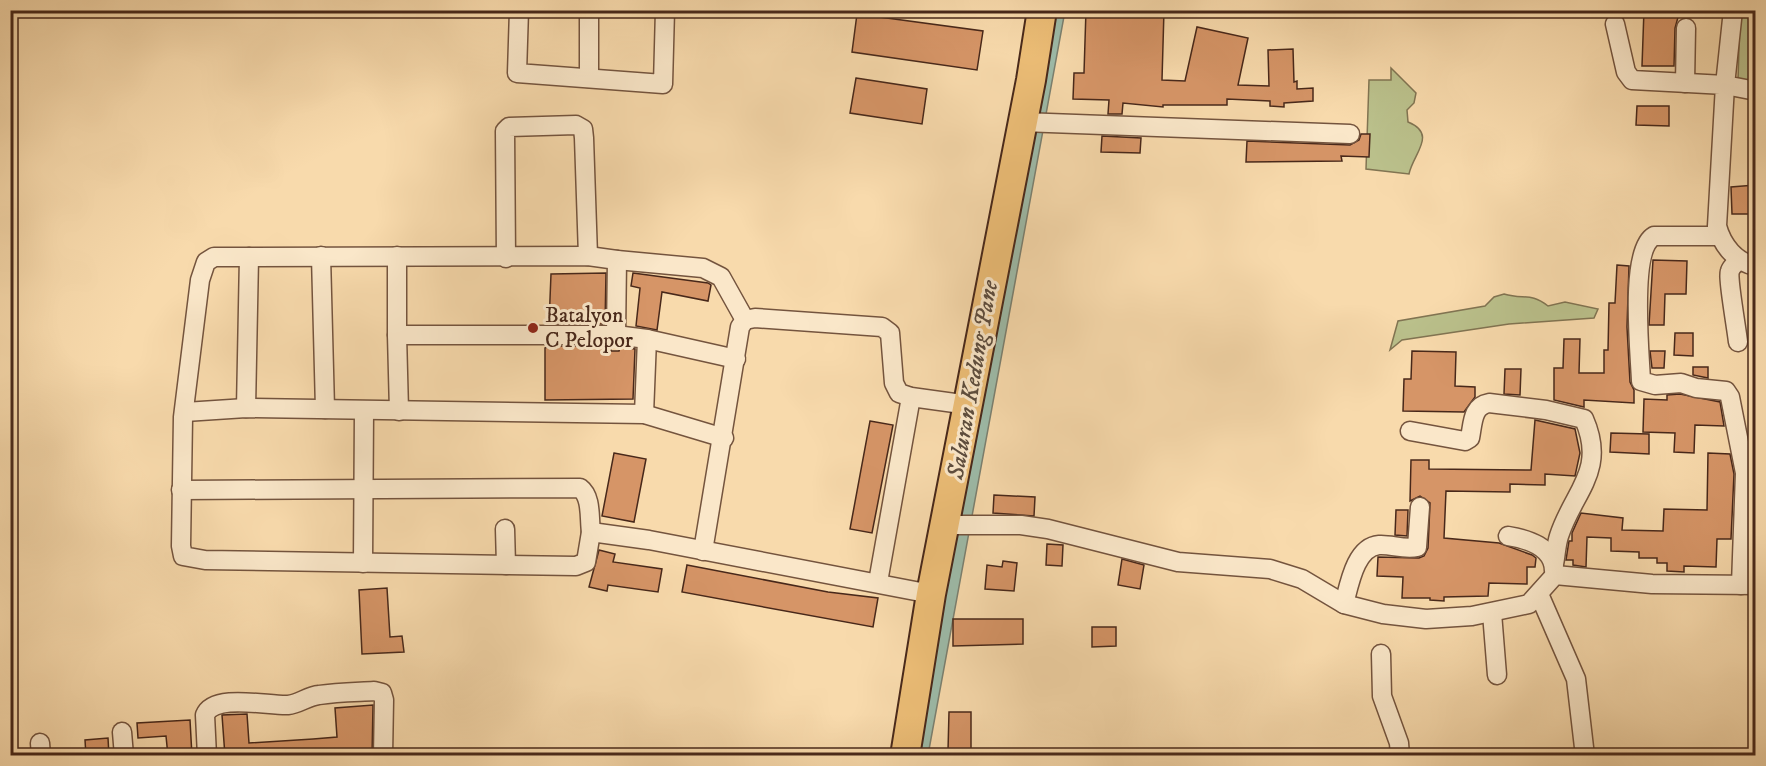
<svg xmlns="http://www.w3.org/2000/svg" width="1766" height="766" font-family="'IM FELL DW Pica',serif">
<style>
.green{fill:#bac08b;stroke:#817452;stroke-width:1.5}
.water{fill:#9dbba9;stroke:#7b8070;stroke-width:1.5}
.building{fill:#d69567;stroke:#48281a;stroke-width:1.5}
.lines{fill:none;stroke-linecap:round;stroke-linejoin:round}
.street-casing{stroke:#74543e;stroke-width:21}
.primary-casing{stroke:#48281a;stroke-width:32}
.street{stroke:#fae7c9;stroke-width:18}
.primary{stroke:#ecbd76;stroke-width:28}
.poi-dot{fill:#8f2418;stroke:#fae7c9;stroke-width:2}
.labels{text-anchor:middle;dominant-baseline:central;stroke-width:6;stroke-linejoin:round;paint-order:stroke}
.poi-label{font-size:22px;fill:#48281a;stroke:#fae7c9;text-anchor:start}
.water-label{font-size:24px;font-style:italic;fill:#5d4d3e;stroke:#fae7c9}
</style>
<rect width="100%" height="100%" fill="#f8daac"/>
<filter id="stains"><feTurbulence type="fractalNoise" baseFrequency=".00333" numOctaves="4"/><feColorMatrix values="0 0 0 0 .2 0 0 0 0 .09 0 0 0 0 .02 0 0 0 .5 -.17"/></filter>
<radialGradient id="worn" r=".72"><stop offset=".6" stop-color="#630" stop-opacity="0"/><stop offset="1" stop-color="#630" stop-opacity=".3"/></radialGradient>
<g class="green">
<path d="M 1740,11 L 1755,11 L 1755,83 L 1738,81 Z"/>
<path d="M 1391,68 L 1416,93 L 1414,103 L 1407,110 L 1408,122 C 1438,134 1413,154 1409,174 L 1366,169 L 1369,80 L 1391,80 Z"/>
<path d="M 1504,294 C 1524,300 1530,292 1548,306 L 1565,302 L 1598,309 L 1594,318 L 1509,324 L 1402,340 L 1390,350 L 1398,321 L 1485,306 L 1494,297 Z"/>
</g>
<path class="water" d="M 1053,11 L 1065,11 L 928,755 L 916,756 Z"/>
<g class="building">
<path d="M 1086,10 L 1164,10 L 1162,80 L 1185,81 L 1197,27 L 1248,38 L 1238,85 L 1269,86 L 1268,50 L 1293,49 L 1294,82 L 1297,81 L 1297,89 L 1313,88 L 1313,101 L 1284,103 L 1284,107 L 1270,106 L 1270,101 L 1227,99 L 1227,105 L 1163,105 L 1163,107 L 1123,103 L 1122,114 L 1108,114 L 1109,100 L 1073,99 L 1074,73 L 1084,73 Z"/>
<path d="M 1644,10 L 1680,10 L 1675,28 L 1674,66 L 1642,66 Z"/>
<path d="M 857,14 L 983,31 L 977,70 L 852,52 Z"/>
<path d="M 856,78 L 927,89 L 922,124 L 850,113 Z"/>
<path d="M 1637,106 L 1669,106 L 1669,126 L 1636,125 Z"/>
<path d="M 1361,134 L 1370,134 L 1369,157 L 1341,156 L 1342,161 L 1246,162 L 1247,141 L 1350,145 L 1359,140 Z"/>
<path d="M 1102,136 L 1141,138 L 1140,153 L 1101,152 Z"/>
<path d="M 1755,185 L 1755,214 L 1732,214 L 1731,187 Z"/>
<path d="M 1653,260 L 1687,261 L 1686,294 L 1665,294 L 1664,325 L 1649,325 Z"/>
<path d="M 1617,265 L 1629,266 L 1627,327 L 1630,382 L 1634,390 L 1634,403 L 1584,400 L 1584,407 L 1554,400 L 1554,368 L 1563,368 L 1564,339 L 1580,339 L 1579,373 L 1604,373 L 1604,350 L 1608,350 L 1609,303 L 1615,303 Z"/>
<path d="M 606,273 L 605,324 L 549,324 L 551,274 Z"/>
<path d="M 633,273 L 708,283 L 711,285 L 708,301 L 662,292 L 657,330 L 636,326 L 640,288 L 631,286 Z"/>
<path d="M 1675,333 L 1693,333 L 1693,356 L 1674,355 Z"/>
<path d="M 549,346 L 606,346 L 611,347 L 611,351 L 619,351 L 620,347 L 635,349 L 633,399 L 545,400 L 545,348 Z"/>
<path d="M 1412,351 L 1456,352 L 1455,386 L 1475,387 L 1475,397 L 1464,412 L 1403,411 L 1404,379 L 1411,379 Z"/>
<path d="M 1650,351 L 1665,351 L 1664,368 L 1652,368 Z"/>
<path d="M 1693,367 L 1708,367 L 1708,378 L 1693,375 Z"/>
<path d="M 1505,369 L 1521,369 L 1520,395 L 1504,394 Z"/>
<path d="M 1680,394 L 1720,402 L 1724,426 L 1695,425 L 1694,453 L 1674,452 L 1675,433 L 1643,432 L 1644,399 L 1667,400 L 1667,395 Z"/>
<path d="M 1535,420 L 1575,429 L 1580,453 L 1575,476 L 1545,474 L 1545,485 L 1510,484 L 1510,492 L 1446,491 L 1444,538 L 1499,543 L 1532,555 L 1536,558 L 1535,567 L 1527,567 L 1527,584 L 1489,583 L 1488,596 L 1444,597 L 1444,601 L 1430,600 L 1430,598 L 1402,598 L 1403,577 L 1377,576 L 1378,557 L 1419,558 L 1424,556 L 1428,548 L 1430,503 L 1420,496 L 1410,501 L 1411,460 L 1429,460 L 1429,469 L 1531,470 Z"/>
<path d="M 870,421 L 893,425 L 872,533 L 850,529 Z"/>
<path d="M 1611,433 L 1649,434 L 1649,454 L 1610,452 Z"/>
<path d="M 614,453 L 646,459 L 634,522 L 602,516 Z"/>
<path d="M 1708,453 L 1730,454 L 1734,474 L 1731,539 L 1717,539 L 1716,567 L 1684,566 L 1684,572 L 1667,571 L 1667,563 L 1657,563 L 1657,558 L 1639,558 L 1639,552 L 1611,551 L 1611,538 L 1587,537 L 1586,567 L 1573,565 L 1573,560 L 1566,560 L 1569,541 L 1572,541 L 1572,533 L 1581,513 L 1623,518 L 1622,530 L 1663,531 L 1664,509 L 1707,510 Z"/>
<path d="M 994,495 L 1035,497 L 1034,516 L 993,513 Z"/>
<path d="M 1396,510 L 1408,510 L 1407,536 L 1395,535 Z"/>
<path d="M 1047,544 L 1063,545 L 1062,566 L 1046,565 Z"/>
<path d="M 599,550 L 615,554 L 613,562 L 662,569 L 658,592 L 608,585 L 607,591 L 589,587 Z"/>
<path d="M 1122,559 L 1144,565 L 1140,589 L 1118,585 Z"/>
<path d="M 1003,561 L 1017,563 L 1014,591 L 985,589 L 987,565 L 1002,567 Z"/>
<path d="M 687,565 L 828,592 L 878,598 L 873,627 L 682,592 Z"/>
<path d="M 387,588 L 390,637 L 402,636 L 404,652 L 362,654 L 359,590 Z"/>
<path d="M 953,619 L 1023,619 L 1023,644 L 953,646 Z"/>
<path d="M 1092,627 L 1116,627 L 1116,646 L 1092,647 Z"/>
<path d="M 373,705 L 372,756 L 225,756 L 222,715 L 247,714 L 249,743 L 313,739 L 337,737 L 335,708 Z"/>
<path d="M 949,712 L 971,712 L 971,751 L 948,751 Z"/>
<path d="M 190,720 L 192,756 L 168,756 L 166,736 L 138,738 L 137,723 Z"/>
<path d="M 108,738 L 109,756 L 86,756 L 85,740 Z"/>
</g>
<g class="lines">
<g class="street-casing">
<g id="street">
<path d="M 519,10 L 517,73 L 663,84 L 665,10"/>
<path d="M 589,10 L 589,78"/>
<path d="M 1733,10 L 1725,85 L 1756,91"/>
<path d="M 1615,24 L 1626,72 L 1632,80 L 1725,85 L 1717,226 C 1722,245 1736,263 1756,266"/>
<path d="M 1685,83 L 1686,28"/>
<path d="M 1022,122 L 1350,134"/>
<path d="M 1720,236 L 1654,236 C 1629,250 1640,353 1641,381 L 1655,385 L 1681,383 L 1696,388 L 1726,391 L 1730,397 L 1745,473 L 1741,585"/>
<path d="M 321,256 L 325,409"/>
<path d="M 397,256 L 397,335"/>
<path d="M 506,258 L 505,131 L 509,127 L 576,125 L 583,129 L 584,138 L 588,256"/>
<path d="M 617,260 L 703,268 L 721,277 L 745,320"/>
<path d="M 616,335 L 617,260 L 588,256 L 214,257 L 206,262 L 200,280 L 183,417 L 181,546 L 183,556 L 205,560 L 576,566 L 586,562 L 591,532 L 649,540 L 931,594"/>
<path d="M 647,339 L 736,359"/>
<path d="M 1738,342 C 1737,331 1727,275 1730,271 C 1731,267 1736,263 1739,260"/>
<path d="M 246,408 L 249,257"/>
<path d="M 399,411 L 397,335 L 616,335 L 647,339 L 644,414"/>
<path d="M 185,412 L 246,408 L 644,414 L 724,438"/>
<path d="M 1410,431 L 1465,441 L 1470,438 C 1473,423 1472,406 1489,403 L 1546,410 L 1584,419 C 1607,471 1573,492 1559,536 C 1556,545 1556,555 1554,564"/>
<path d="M 181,490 L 580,488 C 592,497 589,518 591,532"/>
<path d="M 945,525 L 1021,525 L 1048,529 L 1178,562 L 1270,569 L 1302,579 L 1344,604 L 1383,614 L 1426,619 L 1472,616 L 1529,604 L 1555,575 L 1652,584 L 1756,585"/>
<path d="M 505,529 L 506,565"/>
<path d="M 1508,536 C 1527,539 1554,547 1554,571"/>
<path d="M 703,551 L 740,327 L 745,320 L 755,318 L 882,327 L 890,333 L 894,383 L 899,393 L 911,397 L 969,405"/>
<path d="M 363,563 L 364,411"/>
<path d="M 878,582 L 911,397"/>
<path d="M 1539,594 L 1576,679 L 1585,756"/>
<path d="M 1344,604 C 1349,586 1355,547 1379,545 C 1391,544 1404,550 1417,547 L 1420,507"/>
<path d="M 1492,613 L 1497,675"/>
<path d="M 1381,654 L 1382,696 L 1399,743 L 1400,756"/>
<path d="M 122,732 L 124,756"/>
<path d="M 40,743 L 41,756"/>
<path d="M 207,756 L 205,715 C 214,693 268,706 288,705 C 299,704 308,696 319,695 C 337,692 356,692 374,691 L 382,693 L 384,700 L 383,756"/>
</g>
</g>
<g class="primary-casing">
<path id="primary" d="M 905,756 L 931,594 L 1031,80 L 1042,10"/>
</g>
<use href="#street" class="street"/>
<use href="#primary" class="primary"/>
</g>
<circle class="poi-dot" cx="533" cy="328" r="6"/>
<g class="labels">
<g class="poi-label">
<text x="545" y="315">Batalyon<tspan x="545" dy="25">C Pelopor</tspan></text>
</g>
<g class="water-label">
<text transform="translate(973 380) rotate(-80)">Saluran Kedung Pane</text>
</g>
</g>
<rect width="1766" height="766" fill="none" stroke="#f8daac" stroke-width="36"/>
<rect x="12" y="12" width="1742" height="742" fill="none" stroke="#48281a" stroke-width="3"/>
<rect x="18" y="18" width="1730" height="730" fill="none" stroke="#48281a" stroke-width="1.5"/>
<rect width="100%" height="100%" filter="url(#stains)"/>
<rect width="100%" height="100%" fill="url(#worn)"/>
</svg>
